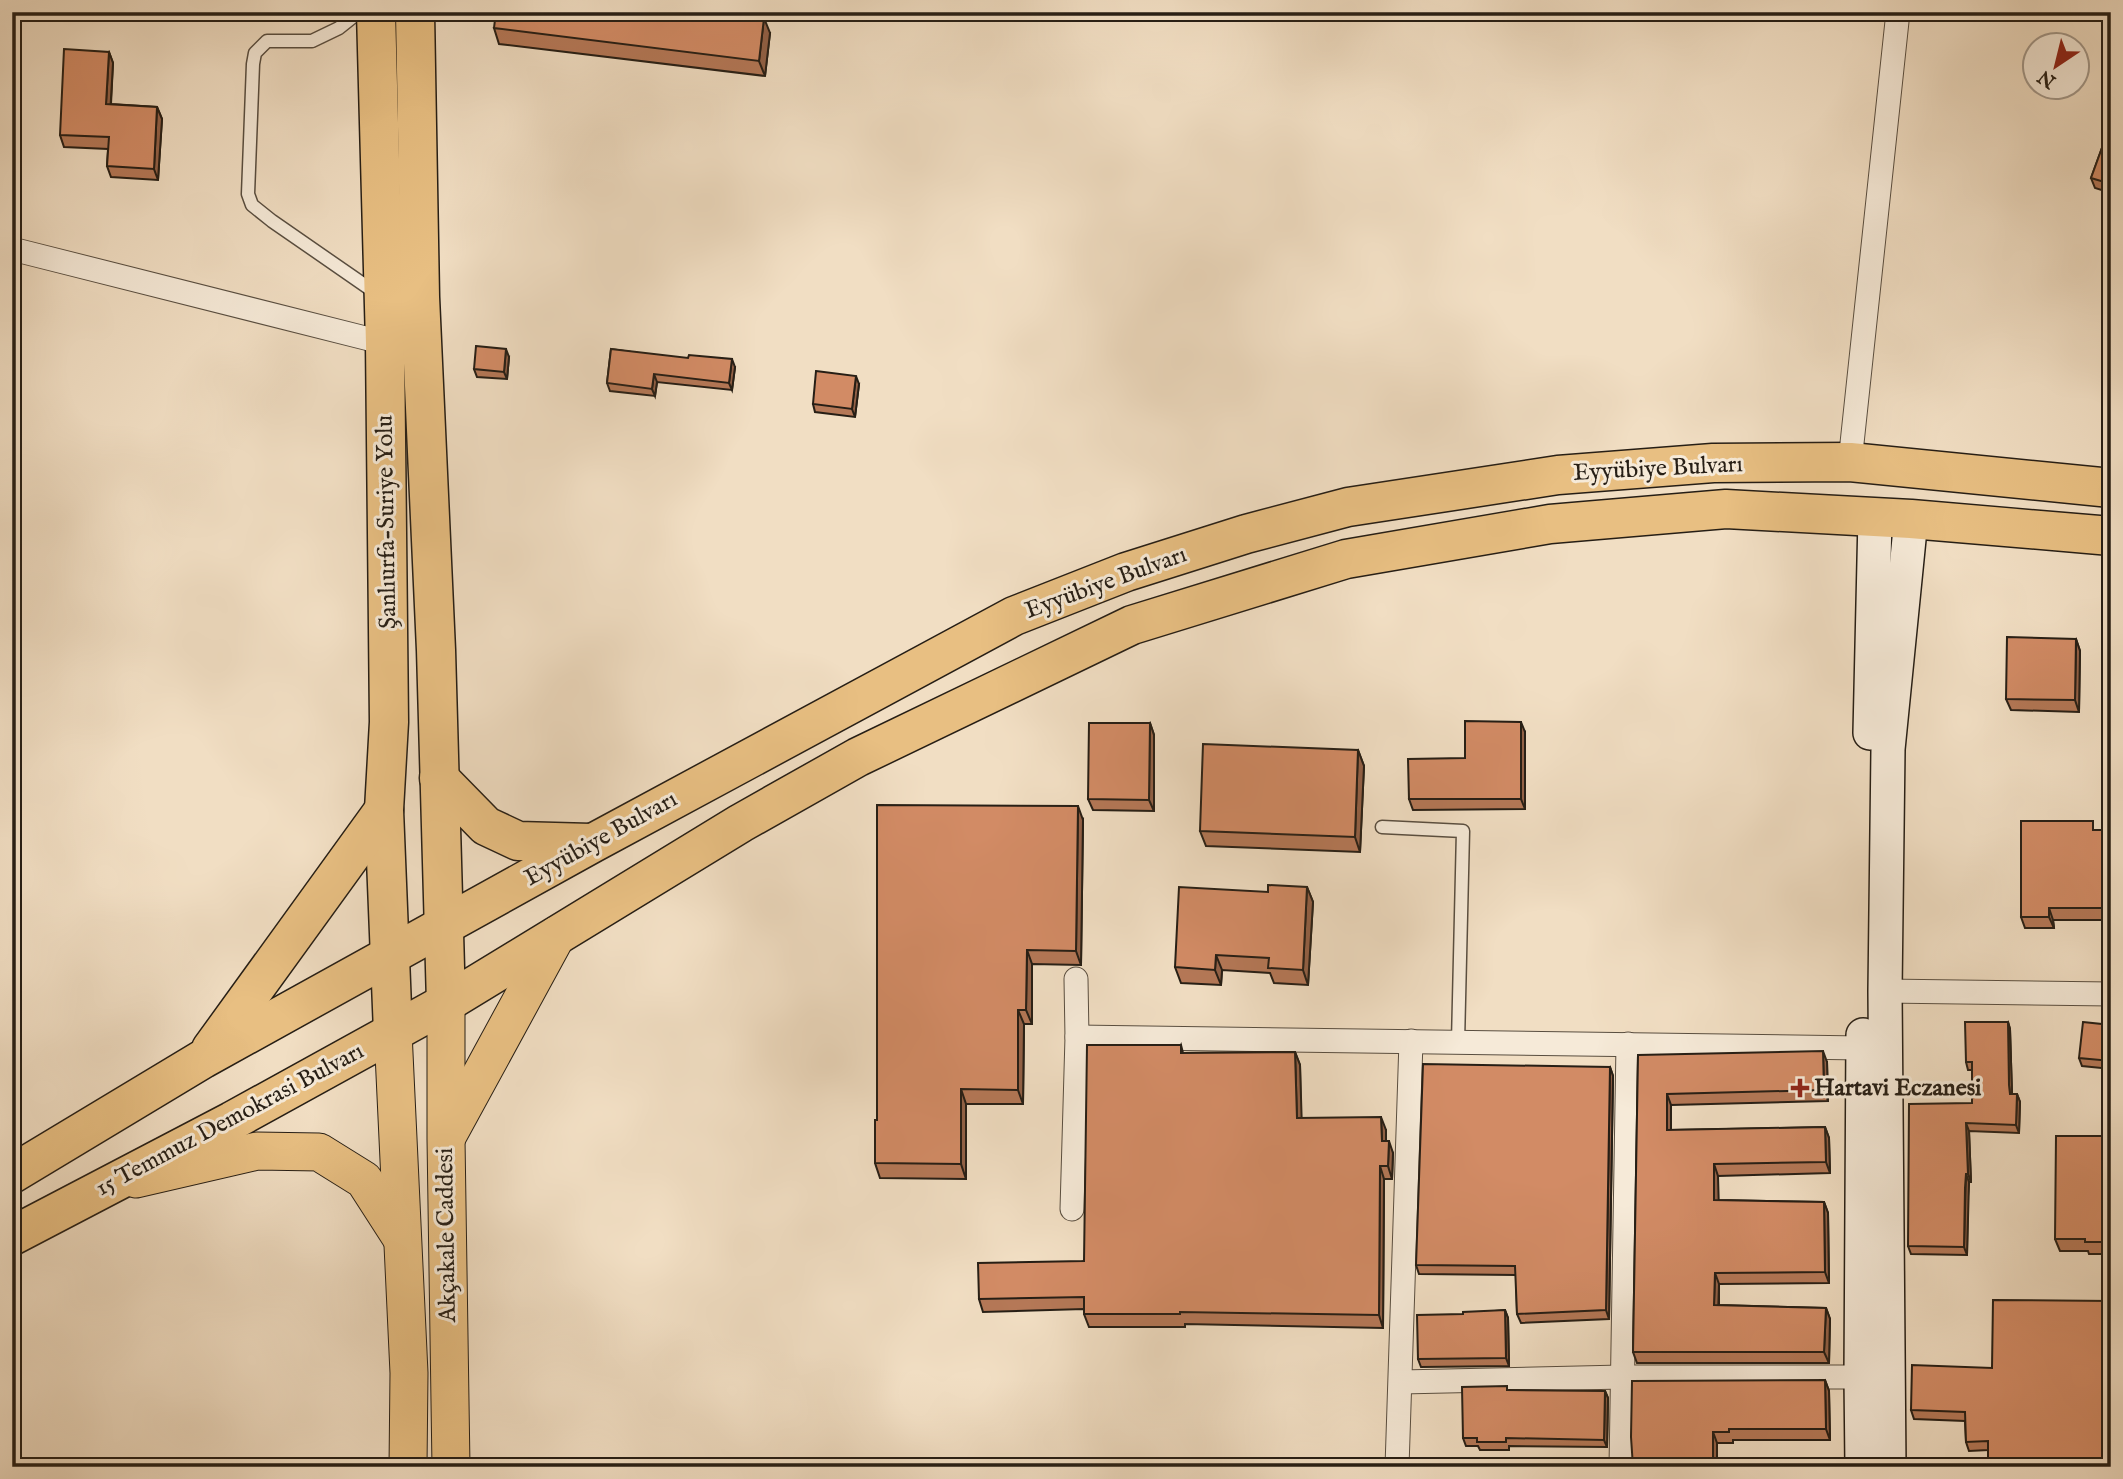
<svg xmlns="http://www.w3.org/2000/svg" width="2123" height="1479" font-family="'IM FELL English',serif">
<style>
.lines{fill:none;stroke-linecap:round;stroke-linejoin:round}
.lane-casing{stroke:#594e40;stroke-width:15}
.street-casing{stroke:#594e40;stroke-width:25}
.secondary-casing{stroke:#261e15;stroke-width:36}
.primary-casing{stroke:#261e15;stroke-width:39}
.highway-casing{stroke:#261e15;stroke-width:41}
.lane{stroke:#f6ead8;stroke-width:12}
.street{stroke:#f6ead8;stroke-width:23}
.secondary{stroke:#f6ead8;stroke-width:33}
.primary{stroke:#e8bf82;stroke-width:37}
.highway{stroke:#e8bf82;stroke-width:38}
.wall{fill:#b57857;stroke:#261e15;stroke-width:2}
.shaded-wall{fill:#936147;stroke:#261e15;stroke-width:2}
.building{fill:#d28b65;stroke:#261e15;stroke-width:2}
.poi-dot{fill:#8f2418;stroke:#f6ead8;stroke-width:2.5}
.labels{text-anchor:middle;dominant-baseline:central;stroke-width:6;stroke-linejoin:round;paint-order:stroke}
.street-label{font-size:24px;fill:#261e15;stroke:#f6ead8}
.poi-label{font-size:24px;font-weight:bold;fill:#261e15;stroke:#f6ead8;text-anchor:start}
</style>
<rect width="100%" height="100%" fill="#f1dec3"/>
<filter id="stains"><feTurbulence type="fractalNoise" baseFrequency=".00286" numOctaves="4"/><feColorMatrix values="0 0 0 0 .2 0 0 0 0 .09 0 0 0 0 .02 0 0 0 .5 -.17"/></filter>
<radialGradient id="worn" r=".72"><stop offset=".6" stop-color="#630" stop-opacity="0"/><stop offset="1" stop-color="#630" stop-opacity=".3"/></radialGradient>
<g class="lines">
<g class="lane-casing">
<g id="lane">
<path d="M 359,12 L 339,28 L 312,41 L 267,41 L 255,53 L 253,64 L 248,194 L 252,205 L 272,221 L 376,293"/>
<path d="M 1382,827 L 1463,831 L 1458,1042"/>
</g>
</g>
<g class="street-casing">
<g id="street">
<path d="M 12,249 L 385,343"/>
<path d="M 1850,462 L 1898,12"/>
<path d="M 1885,991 L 2111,994"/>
<path d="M 1077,1037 L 1862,1048"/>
<path d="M 1072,1209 L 1077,1037 L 1076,979"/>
<path d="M 1401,1382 L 1622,1377 L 1861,1377"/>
<path d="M 1397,1467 L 1411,1041"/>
<path d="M 1621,1467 L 1628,1044"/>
</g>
</g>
<g class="secondary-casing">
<g id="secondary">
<path d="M 1870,733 L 1875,518"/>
<path d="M 1862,1467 L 1861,1377 L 1863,1035"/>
<path d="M 1889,1467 L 1885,991 L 1888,749 L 1911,519"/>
</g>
</g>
<g class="primary-casing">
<g id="primary">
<path d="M 446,1003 L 446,1139 L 451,1467"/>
<path d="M 393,1032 L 409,1373 L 408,1467"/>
<path d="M 448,1135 L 557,935"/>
<path d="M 136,1179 L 257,1151 L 319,1152 L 364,1180 L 402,1239"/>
</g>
</g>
<g class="highway-casing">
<g id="highway">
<path d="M 376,12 L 385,343 L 389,722 L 384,810 L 393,1032"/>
<path d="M 415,12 L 420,297 L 436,650 L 446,1003"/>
<path d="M 439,778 L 486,826 L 518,841 L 591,843"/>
<path d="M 211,1049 L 384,810"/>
<path d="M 12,1174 L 203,1059 L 593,843 L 1014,616 L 1126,572 L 1246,534 L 1348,507 L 1558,475 L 1713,463 L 1850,462 L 2111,488"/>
<path d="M 12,1236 L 232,1121 L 446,1003 L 741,823 L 858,757 L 1132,625 L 1346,559 L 1550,524 L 1726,509 L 1911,519 L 2111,536"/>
</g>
</g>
<use href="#lane" class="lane"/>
<use href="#street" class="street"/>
<use href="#secondary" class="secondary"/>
<use href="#primary" class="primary"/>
<use href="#highway" class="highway"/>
</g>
<g class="wall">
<path d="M 494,28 L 770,33 L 765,76 L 499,44 Z"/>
<path d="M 109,52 L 113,63 L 111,104 L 157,107 L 162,119 L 158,180 L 111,177 L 107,166 L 108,149 L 64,147 L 60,135 Z"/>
<path d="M 2111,123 L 2111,193 L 2095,188 L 2091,178 Z"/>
<path d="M 611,349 L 735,367 L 732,390 L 657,382 L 655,396 L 610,391 L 607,383 Z"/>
<path d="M 509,357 L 507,379 L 477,377 L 474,369 Z"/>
<path d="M 859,384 L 855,417 L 815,412 L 813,404 Z"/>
<path d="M 2076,639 L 2080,651 L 2079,712 L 2011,710 L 2006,699 Z"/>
<path d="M 1150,723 L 1154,735 L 1154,811 L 1093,810 L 1088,799 Z"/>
<path d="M 1525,732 L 1525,809 L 1413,810 L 1409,799 Z"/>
<path d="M 1358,750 L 1364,766 L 1360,852 L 1206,846 L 1200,831 Z"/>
<path d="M 1083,820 L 1081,965 L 1032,964 L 1032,1024 L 1024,1024 L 1023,1104 L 966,1104 L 966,1179 L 880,1178 L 875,1163 L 877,1120 Z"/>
<path d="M 2096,830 L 2111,830 L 2111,920 L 2053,920 L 2054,928 L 2025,928 L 2021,917 Z"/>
<path d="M 1307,887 L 1313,902 L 1308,985 L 1274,983 L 1270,973 L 1222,970 L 1221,985 L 1181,983 L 1175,967 L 1268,892 Z"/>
<path d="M 2008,1022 L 2010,1029 L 2012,1094 L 2017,1094 L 2020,1102 L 2019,1133 L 1969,1131 L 1971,1182 L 1969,1182 L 1968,1196 L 1967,1255 L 1911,1254 L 1908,1246 L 1972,1103 L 1972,1070 L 1968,1070 L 1966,1062 Z"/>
<path d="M 2111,1025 L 2111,1069 L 2082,1066 L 2079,1058 Z"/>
<path d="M 1181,1045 L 1183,1053 L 1295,1052 L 1300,1065 L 1301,1118 L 1386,1130 L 1386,1141 L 1393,1153 L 1392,1179 L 1384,1179 L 1383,1328 L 1185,1324 L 1185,1327 L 1089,1327 L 1084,1314 L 1084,1309 L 983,1312 L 979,1299 L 1084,1261 Z"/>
<path d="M 1638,1055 L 1827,1062 L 1828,1101 L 1671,1105 L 1671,1130 L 1825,1127 L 1829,1138 L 1830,1173 L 1718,1176 L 1718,1200 L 1824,1202 L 1828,1213 L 1829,1283 L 1719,1284 L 1719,1305 L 1826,1308 L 1830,1319 L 1829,1363 L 1637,1363 L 1633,1352 Z"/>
<path d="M 1610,1067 L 1613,1076 L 1609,1319 L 1521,1323 L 1517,1314 L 1516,1275 L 1419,1274 L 1416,1265 Z"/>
<path d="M 2111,1136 L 2111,1254 L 2089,1254 L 2088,1251 L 2060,1251 L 2055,1239 Z"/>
<path d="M 1505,1310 L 1508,1318 L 1509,1366 L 1421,1367 L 1418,1359 L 1463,1314 Z"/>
<path d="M 1992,1368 L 1988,1450 L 1969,1451 L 1966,1442 L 1965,1421 L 1914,1419 L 1911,1410 Z"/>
<path d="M 1825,1380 L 1829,1391 L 1830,1440 L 1733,1440 L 1733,1443 L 1717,1443 L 1633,1467 Z"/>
<path d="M 1509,1390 L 1605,1391 L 1608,1398 L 1607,1447 L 1509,1446 L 1509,1450 L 1480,1450 L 1478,1446 L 1466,1446 L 1463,1438 Z"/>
</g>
<g class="shaded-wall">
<path d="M 764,18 L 770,33 L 765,76 L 759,61 Z"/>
<path d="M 109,52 L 113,63 L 110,115 L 106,104 Z"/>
<path d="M 16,89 L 21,105 L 12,148 L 12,106 Z"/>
<path d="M 157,107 L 162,119 L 158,180 L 154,169 Z"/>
<path d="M 506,349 L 509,357 L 507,379 L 504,372 Z"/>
<path d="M 732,359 L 735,367 L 732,390 L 729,383 Z"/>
<path d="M 654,374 L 657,382 L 655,396 L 652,389 Z"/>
<path d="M 856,376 L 859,384 L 855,417 L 852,409 Z"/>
<path d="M 2076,639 L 2080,651 L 2079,712 L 2075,700 Z"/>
<path d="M 1521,722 L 1525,732 L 1525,809 L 1521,799 Z"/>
<path d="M 1150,723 L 1154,735 L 1154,811 L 1149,800 Z"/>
<path d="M 1358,750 L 1364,766 L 1360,852 L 1355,837 Z"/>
<path d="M 1078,806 L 1083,820 L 1081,965 L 1076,951 Z"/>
<path d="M 1307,887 L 1313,902 L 1308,985 L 1303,970 Z"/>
<path d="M 2049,908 L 2053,920 L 2054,928 L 2049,917 Z"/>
<path d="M 1027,950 L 1032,964 L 1032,1024 L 1026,1010 Z"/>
<path d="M 1216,955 L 1222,970 L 1221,985 L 1215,970 Z"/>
<path d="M 1018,1010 L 1024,1024 L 1023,1104 L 1018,1090 Z"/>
<path d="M 2008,1022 L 2010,1029 L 2012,1093 L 2013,1102 L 2010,1094 L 2009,1085 Z"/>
<path d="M 1823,1051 L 1827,1062 L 1828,1101 L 1824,1090 Z"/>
<path d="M 1295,1052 L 1300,1065 L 1302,1130 L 1297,1118 Z"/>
<path d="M 1610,1067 L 1613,1076 L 1609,1319 L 1606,1310 Z"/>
<path d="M 961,1089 L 966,1104 L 966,1179 L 961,1164 Z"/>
<path d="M 1667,1094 L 1671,1105 L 1671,1141 L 1667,1130 Z"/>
<path d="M 2017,1094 L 2020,1102 L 2019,1133 L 2016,1125 Z"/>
<path d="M 1381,1117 L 1386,1130 L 1386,1153 L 1382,1141 Z"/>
<path d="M 1966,1123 L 1969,1131 L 1971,1182 L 1968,1174 Z"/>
<path d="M 1825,1127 L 1829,1138 L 1830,1173 L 1826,1162 Z"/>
<path d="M 1389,1141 L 1393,1153 L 1392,1179 L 1388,1166 Z"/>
<path d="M 1714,1164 L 1718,1176 L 1719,1211 L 1714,1200 Z"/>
<path d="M 1380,1166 L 1384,1179 L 1383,1328 L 1379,1315 Z"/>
<path d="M 1966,1174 L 1969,1182 L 1967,1255 L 1964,1247 Z"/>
<path d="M 1824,1202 L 1828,1213 L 1829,1283 L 1825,1272 Z"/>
<path d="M 1715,1273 L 1719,1284 L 1718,1316 L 1714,1305 Z"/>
<path d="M 1826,1308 L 1830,1319 L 1829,1363 L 1824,1352 Z"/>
<path d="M 1505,1310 L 1508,1318 L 1509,1366 L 1506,1358 Z"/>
<path d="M 1825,1380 L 1829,1391 L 1830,1440 L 1826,1429 Z"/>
<path d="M 1605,1391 L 1608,1398 L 1607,1447 L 1604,1440 Z"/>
<path d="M 1713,1432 L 1717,1443 L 1717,1467 L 1713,1467 Z"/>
</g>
<g class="building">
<path d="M 496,12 L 721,12 L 764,18 L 759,61 L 494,28 Z"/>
<path d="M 64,49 L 109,52 L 106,104 L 157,107 L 154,169 L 107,166 L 109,137 L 60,135 Z"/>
<path d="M 12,89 L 16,89 L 12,106 Z"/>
<path d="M 2111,123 L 2111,184 L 2091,178 Z"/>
<path d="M 476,346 L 506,349 L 504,372 L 474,369 Z"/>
<path d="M 611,349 L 688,358 L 689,355 L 732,359 L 729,383 L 654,374 L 652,389 L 607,383 Z"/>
<path d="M 816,371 L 856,376 L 852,409 L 813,404 Z"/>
<path d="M 2007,637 L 2076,639 L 2075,700 L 2006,699 Z"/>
<path d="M 1465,721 L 1521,722 L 1521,799 L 1409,799 L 1408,759 L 1465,758 Z"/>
<path d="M 1089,723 L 1150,723 L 1149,800 L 1088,799 Z"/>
<path d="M 1203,744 L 1358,750 L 1355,837 L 1200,831 Z"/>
<path d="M 877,805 L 1078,806 L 1076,951 L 1027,950 L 1026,1010 L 1018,1010 L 1018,1090 L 961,1089 L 961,1164 L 875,1163 L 875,1120 L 877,1120 Z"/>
<path d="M 2021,821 L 2093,821 L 2093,830 L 2111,830 L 2111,908 L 2049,908 L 2049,917 L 2021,917 Z"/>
<path d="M 1268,885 L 1307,887 L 1303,970 L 1268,968 L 1269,958 L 1216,955 L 1215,970 L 1175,967 L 1179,887 L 1268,892 Z"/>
<path d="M 1965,1022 L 2008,1022 L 2009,1085 L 2010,1094 L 2017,1094 L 2016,1125 L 1966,1123 L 1968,1174 L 1966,1174 L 1965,1188 L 1964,1247 L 1908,1246 L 1909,1104 L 1972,1103 L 1972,1062 L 1966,1062 Z"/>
<path d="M 2083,1022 L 2111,1025 L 2111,1061 L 2079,1058 Z"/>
<path d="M 1087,1045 L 1181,1045 L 1181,1053 L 1295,1052 L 1297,1118 L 1381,1117 L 1382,1141 L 1389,1141 L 1388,1166 L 1380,1166 L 1379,1315 L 1180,1312 L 1180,1314 L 1084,1314 L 1084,1297 L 979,1299 L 978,1263 L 1084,1261 Z"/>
<path d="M 1823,1051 L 1824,1090 L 1667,1094 L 1667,1130 L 1825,1127 L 1826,1162 L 1714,1164 L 1714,1200 L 1824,1202 L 1825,1272 L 1715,1273 L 1714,1305 L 1826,1308 L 1824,1352 L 1633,1352 L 1638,1055 Z"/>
<path d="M 1423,1064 L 1610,1067 L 1606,1310 L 1517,1314 L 1515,1266 L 1416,1265 Z"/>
<path d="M 2056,1136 L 2111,1136 L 2111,1242 L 2085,1242 L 2085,1239 L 2055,1239 Z"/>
<path d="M 1993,1300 L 2111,1301 L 2111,1467 L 1988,1467 L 1988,1441 L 1966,1442 L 1965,1412 L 1911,1410 L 1912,1365 L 1992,1368 Z"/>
<path d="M 1505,1310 L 1506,1358 L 1418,1359 L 1417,1315 L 1463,1314 L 1463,1312 Z"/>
<path d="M 1825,1380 L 1826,1429 L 1729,1429 L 1729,1432 L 1713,1432 L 1713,1467 L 1633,1467 L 1631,1437 L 1632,1381 Z"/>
<path d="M 1507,1386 L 1507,1390 L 1605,1391 L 1604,1440 L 1506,1438 L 1506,1442 L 1477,1442 L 1477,1438 L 1463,1438 L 1462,1387 Z"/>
<path d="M 74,1463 L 94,1467 L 73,1467 Z"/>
</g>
<path class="poi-dot" d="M1796.5 1077.5h7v7h7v7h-7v7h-7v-7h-7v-7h7z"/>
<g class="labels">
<g class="street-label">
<text transform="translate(1658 469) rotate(-3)">Eyyübiye Bulvarı</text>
<text transform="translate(387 522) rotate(-91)">Şanlıurfa-Suriye Yolu</text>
<text transform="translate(1106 583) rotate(-20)">Eyyübiye Bulvarı</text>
<text transform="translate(601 839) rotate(-29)">Eyyübiye Bulvarı</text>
<text transform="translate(230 1120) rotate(-28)">15 Temmuz Demokrasi Bulvarı</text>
<text transform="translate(447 1235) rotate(-91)">Akçakale Caddesi</text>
</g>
<g class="poi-label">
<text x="1814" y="1088">Hartavi Eczanesi</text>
</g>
</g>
<rect width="2123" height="1479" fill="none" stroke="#f1dec3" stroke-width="42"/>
<rect x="14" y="14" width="2095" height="1451" fill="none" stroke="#261e15" stroke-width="3.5"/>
<rect x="21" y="21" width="2081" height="1437" fill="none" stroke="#261e15" stroke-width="2"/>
<g transform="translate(2056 66) rotate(215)"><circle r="33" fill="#f6ead8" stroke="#a3988a" stroke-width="2"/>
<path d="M0-5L12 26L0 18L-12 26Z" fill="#8f2418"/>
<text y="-10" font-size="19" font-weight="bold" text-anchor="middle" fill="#261e15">N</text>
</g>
<rect width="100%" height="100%" filter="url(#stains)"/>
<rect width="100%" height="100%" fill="url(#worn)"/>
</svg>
